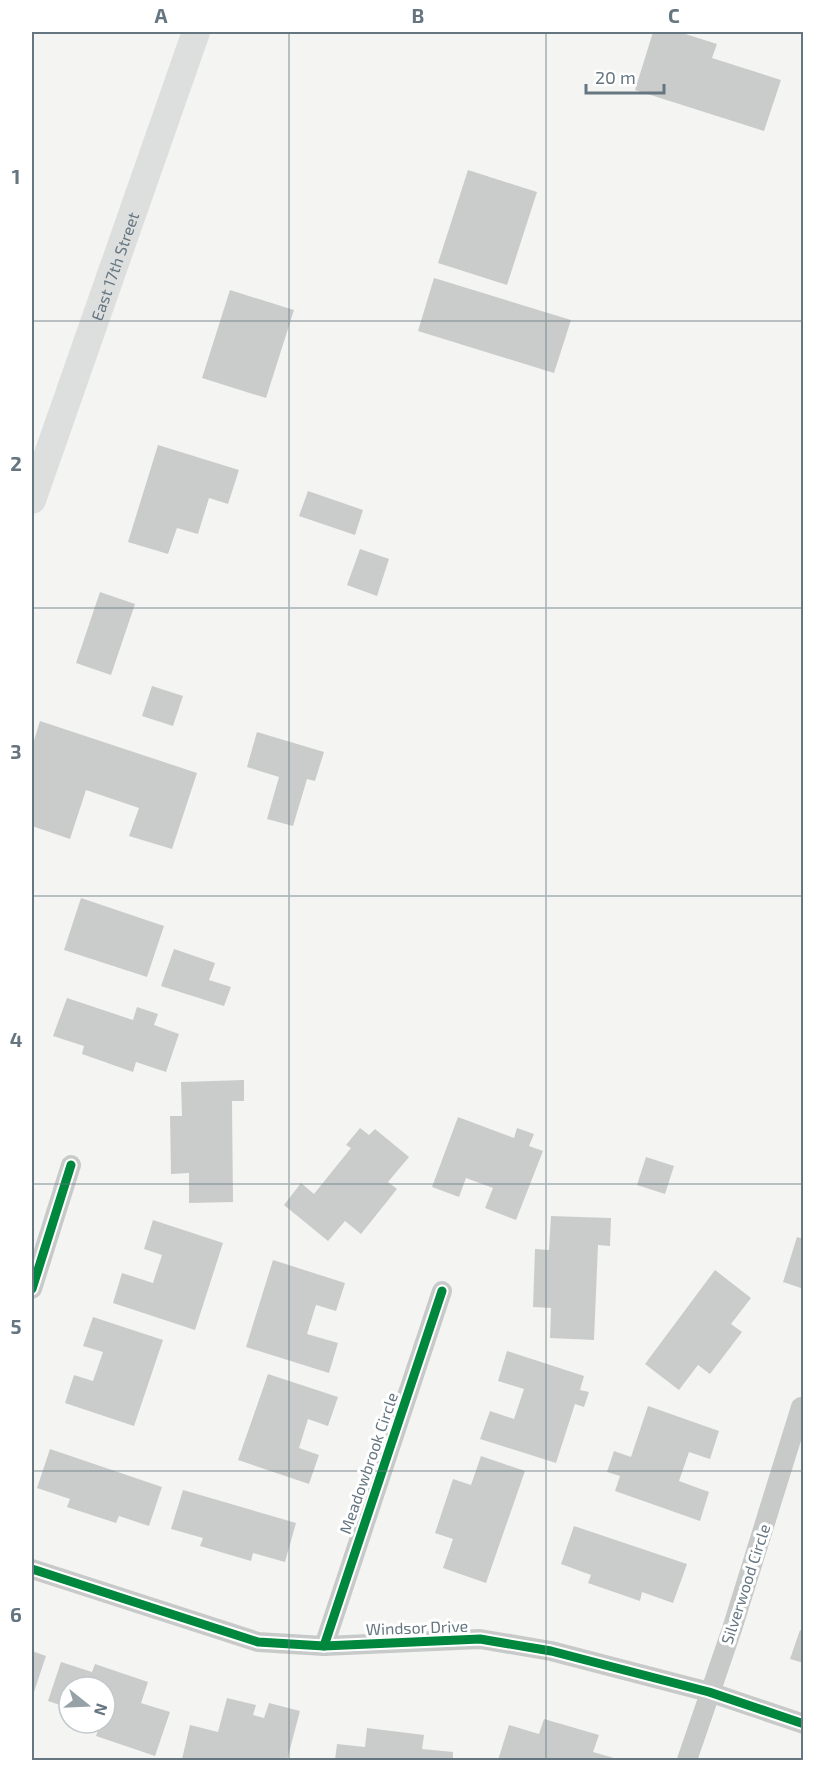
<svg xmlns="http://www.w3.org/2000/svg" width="835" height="1792" font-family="'Exo 2',sans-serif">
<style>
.building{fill:#cacccc}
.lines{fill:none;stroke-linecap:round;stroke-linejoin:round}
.street{stroke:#c8caca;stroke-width:20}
.secondary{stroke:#dddede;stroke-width:28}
.cycleway-casing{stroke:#fff;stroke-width:13}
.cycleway{stroke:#00873e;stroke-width:9}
.grid{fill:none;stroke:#657680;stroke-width:1.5;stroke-opacity:0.55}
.labels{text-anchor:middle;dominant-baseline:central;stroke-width:6;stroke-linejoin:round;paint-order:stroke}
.street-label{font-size:16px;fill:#657680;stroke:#fff}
.neatline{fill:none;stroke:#657680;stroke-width:2}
.grid-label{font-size:20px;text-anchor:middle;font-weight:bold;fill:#657680}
</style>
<rect width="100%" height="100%" fill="#f4f4f2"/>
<g class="building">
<path d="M 653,32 L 679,32 L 717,44 L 712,58 L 781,80 L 764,131 L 635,90 Z"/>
<path d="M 468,170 L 537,192 L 507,285 L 438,263 Z"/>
<path d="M 434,278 L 571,320 L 554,373 L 418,331 Z"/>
<path d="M 230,290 L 294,310 L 266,398 L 202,378 Z"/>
<path d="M 158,445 L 239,470 L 228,504 L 209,498 L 198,534 L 177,528 L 168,554 L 128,542 Z"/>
<path d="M 308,491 L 363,510 L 355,535 L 299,516 Z"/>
<path d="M 360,549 L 389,559 L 377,596 L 347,585 Z"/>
<path d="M 100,592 L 135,604 L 111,675 L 76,663 Z"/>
<path d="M 152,686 L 183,696 L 173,726 L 142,716 Z"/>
<path d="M 40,721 L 197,773 L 172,849 L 129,836 L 139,808 L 86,790 L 70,839 L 32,826 L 32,747 Z"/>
<path d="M 257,732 L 324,752 L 315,781 L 307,779 L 293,826 L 267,819 L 279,777 L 247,767 Z"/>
<path d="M 81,898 L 164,926 L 147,977 L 64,950 Z"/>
<path d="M 174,949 L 215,963 L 209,980 L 231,987 L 224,1006 L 161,986 Z"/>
<path d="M 67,998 L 133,1020 L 137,1007 L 158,1014 L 154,1025 L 179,1034 L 166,1072 L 136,1062 L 133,1072 L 82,1054 L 84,1046 L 53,1036 Z"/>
<path d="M 244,1080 L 244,1101 L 232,1101 L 233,1202 L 189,1203 L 189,1173 L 171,1174 L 170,1116 L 182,1116 L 181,1082 Z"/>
<path d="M 458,1117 L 514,1138 L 517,1128 L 534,1134 L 529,1146 L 543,1151 L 516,1220 L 485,1208 L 493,1188 L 466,1178 L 459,1197 L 432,1187 Z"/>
<path d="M 360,1128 L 369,1135 L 375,1129 L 409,1157 L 388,1182 L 397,1189 L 361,1234 L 345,1221 L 328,1241 L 284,1205 L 301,1183 L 314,1194 L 351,1148 L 346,1145 Z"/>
<path d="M 646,1157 L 674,1166 L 665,1194 L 637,1185 Z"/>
<path d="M 551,1216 L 611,1218 L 610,1246 L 598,1245 L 594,1340 L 550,1338 L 551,1308 L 533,1307 L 535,1249 L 549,1250 Z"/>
<path d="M 153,1220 L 223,1243 L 195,1330 L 113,1303 L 122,1273 L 153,1283 L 162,1255 L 144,1249 Z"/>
<path d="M 797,1237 L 804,1239 L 804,1289 L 783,1282 Z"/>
<path d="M 273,1260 L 345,1283 L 336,1311 L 316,1305 L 307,1334 L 338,1343 L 329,1373 L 246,1347 Z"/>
<path d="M 715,1270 L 751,1298 L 731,1324 L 742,1332 L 710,1374 L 698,1365 L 679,1390 L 645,1364 Z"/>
<path d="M 93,1317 L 163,1340 L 134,1426 L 65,1403 L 74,1375 L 93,1381 L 103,1352 L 83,1346 Z"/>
<path d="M 507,1351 L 584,1376 L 580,1390 L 589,1392 L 584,1407 L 575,1404 L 556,1463 L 480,1439 L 490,1411 L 514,1419 L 524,1389 L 498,1381 Z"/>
<path d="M 268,1374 L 338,1397 L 328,1426 L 308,1419 L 299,1448 L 319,1455 L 309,1484 L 238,1460 Z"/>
<path d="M 648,1406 L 719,1431 L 710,1459 L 689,1452 L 679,1481 L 709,1492 L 700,1521 L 615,1491 L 620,1476 L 607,1472 L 614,1451 L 631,1457 Z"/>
<path d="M 50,1449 L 162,1487 L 149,1526 L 119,1516 L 116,1523 L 67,1507 L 70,1499 L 37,1488 Z"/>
<path d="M 481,1456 L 525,1471 L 486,1583 L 443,1568 L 453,1539 L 435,1533 L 453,1479 L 471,1485 Z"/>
<path d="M 183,1490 L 296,1523 L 285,1562 L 253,1553 L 251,1561 L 200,1546 L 203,1538 L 171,1529 Z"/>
<path d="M 574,1526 L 687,1564 L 673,1603 L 642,1592 L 640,1601 L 588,1583 L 591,1575 L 561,1564 Z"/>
<path d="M 800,1630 L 804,1632 L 804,1663 L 790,1659 Z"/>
<path d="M 32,1651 L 46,1656 L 33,1695 L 32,1695 Z"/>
<path d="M 61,1662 L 92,1672 L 95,1664 L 148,1682 L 141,1703 L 170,1712 L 155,1756 L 96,1736 L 98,1730 L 79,1723 L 105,1723 L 105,1687 L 69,1687 L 69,1708 L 48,1701 Z"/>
<path d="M 227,1698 L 256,1705 L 253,1715 L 264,1718 L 269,1703 L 300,1711 L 287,1760 L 182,1759 L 190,1725 L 218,1732 Z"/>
<path d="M 544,1719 L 599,1735 L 593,1752 L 621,1760 L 498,1760 L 509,1725 L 539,1734 Z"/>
<path d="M 367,1728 L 424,1735 L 422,1749 L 453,1752 L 453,1760 L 335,1760 L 337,1744 L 365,1747 Z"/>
</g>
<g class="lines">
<g class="street">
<path d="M 32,1289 L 71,1165"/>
<path d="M 32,1569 L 258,1642 L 324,1646 L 480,1639 L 551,1651 L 709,1692 L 804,1724"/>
<path d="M 324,1646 L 442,1291"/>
<path d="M 687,1760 L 732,1629 L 801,1407"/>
</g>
<path class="secondary" id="s1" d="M 32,500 L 196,32"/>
<g class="cycleway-casing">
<g id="cycleway">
<path d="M 32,1289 L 71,1165"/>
<path d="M 32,1569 L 258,1642 L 324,1646 L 480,1639 L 551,1651 L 709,1692 L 804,1724"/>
<path d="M 324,1646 L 442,1291"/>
</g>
</g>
<use href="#cycleway" class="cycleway"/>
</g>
<path class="grid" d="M 289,32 L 289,1760M 546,32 L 546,1760M 32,321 L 804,321M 32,608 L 804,608M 32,896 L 804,896M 32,1184 L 804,1184M 32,1471 L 804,1471"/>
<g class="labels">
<g class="street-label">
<text stroke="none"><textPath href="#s1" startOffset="248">East 17th Street</textPath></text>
<text transform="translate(368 1463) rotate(-71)">Meadowbrook Circle</text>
<text transform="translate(745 1584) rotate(-72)">Silverwood Circle</text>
<text transform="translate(417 1627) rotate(-2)">Windsor Drive</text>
</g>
</g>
<rect width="835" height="1792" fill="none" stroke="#ffffff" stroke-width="66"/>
<g transform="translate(87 1705) rotate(108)"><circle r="28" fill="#ffffff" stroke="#c1c8cc" stroke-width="1.5"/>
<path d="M0-4.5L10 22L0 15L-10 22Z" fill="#97a2a8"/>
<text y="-9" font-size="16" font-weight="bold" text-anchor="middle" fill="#657680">N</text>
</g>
<path d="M586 84v9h78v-9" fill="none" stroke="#657680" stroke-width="3"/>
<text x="595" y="84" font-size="18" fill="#657680" stroke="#ffffff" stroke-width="4.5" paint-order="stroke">20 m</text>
<rect x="33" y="33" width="769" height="1726" class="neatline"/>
<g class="grid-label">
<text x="161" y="23">A</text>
<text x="418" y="23">B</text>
<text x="674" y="23">C</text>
<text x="16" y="184">1</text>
<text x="16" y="471">2</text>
<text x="16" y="759">3</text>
<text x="16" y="1047">4</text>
<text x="16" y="1334">5</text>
<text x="16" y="1622">6</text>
</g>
</svg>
